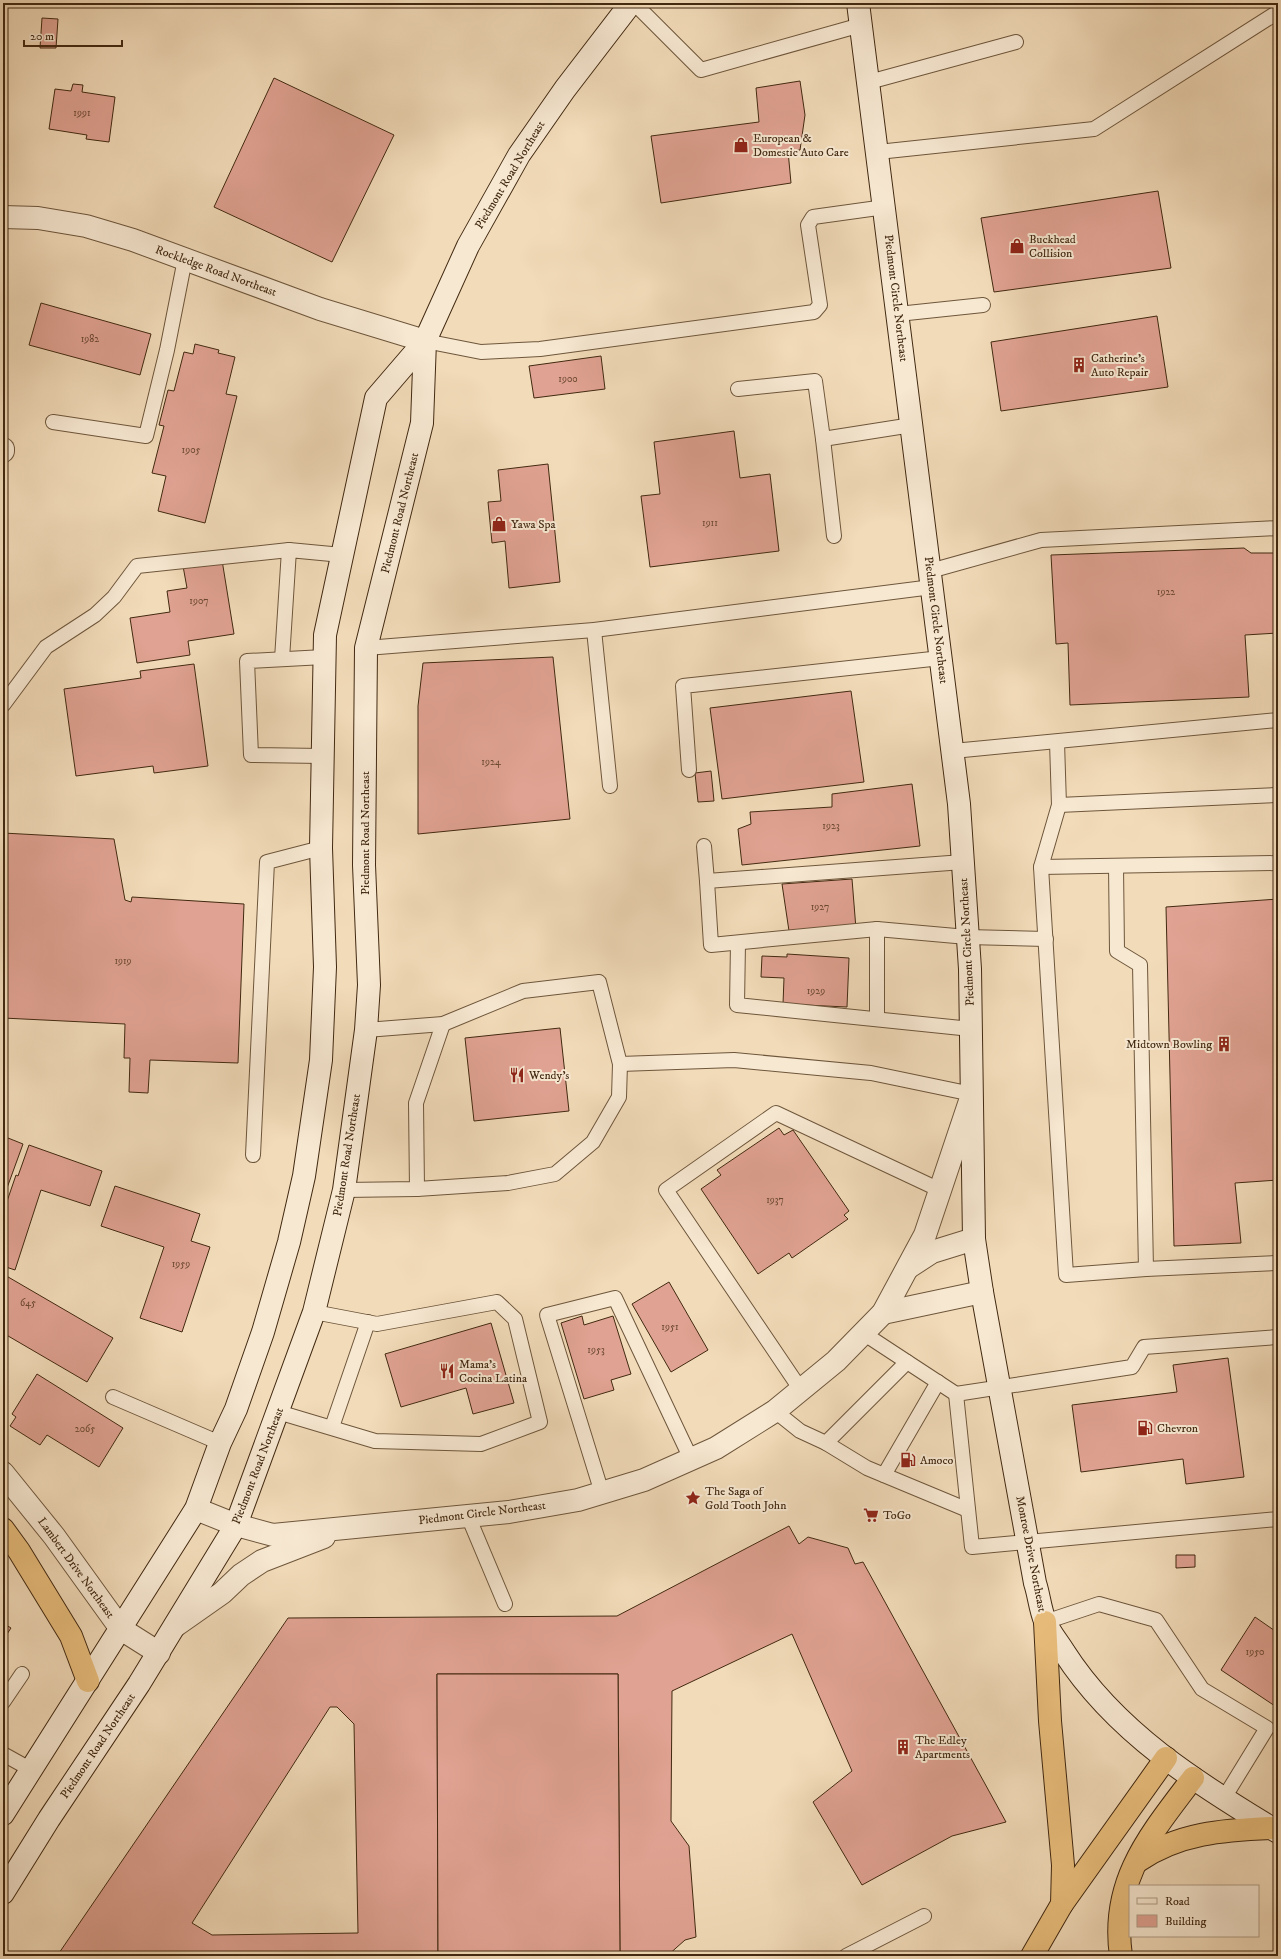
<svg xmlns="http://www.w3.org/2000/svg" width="1281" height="1959" font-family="'IM FELL DW Pica',serif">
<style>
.building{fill:#e0a292;stroke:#422911;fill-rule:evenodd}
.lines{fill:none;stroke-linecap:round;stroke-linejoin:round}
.service-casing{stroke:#6e563b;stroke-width:16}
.minor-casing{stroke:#6e563b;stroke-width:24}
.tertiary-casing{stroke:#6e563b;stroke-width:24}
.secondary-casing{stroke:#422911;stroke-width:24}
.motorway-casing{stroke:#422911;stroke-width:24}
.service{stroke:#f7e8d2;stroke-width:14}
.minor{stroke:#f7e8d2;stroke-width:22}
.tertiary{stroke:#f7e8d2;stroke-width:22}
.secondary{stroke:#f7e8d2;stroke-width:22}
.motorway{stroke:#e9be7c;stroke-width:22}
.labels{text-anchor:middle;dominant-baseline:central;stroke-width:4;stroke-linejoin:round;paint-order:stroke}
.number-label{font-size:10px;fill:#6a4731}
.poi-label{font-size:12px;fill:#422911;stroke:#f7e8d2;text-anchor:start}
.street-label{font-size:12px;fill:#422911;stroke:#f7e8d2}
</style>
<rect width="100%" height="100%" fill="#f2dbb9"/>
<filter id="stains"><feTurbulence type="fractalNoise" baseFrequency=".005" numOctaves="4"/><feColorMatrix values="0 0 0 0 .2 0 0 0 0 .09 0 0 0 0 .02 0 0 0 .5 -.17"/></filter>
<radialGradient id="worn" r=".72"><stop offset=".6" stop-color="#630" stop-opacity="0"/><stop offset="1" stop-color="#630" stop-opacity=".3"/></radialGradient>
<g class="building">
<path d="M 42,18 L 58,19 L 56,48 L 40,48 Z"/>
<path d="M 274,78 L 394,135 L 332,262 L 214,207 Z"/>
<path d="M 800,81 L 805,115 L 800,150 L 788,151 L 791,183 L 661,203 L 651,136 L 759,122 L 756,88 Z"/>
<path d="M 73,84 L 83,85 L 82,92 L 115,97 L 109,142 L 86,139 L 87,135 L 49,129 L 55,89 L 71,91 Z"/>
<path d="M 1158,191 L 1171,268 L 994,292 L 981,218 Z"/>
<path d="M 41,303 L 151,334 L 140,375 L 29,345 Z"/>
<path d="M 1157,316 L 1168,387 L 1001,411 L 991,342 Z"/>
<path d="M 195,344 L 219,350 L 218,353 L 235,357 L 226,394 L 237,396 L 205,523 L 158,511 L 166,476 L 152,473 L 164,426 L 159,425 L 168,390 L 174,391 L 184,352 L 193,354 Z"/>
<path d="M 601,356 L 605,389 L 534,398 L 529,366 Z"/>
<path d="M 734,431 L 740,478 L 770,474 L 779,551 L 650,567 L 641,496 L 660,494 L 654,442 Z"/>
<path d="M 548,464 L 560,582 L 509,588 L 505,541 L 492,543 L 488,502 L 501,501 L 498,470 Z"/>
<path d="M 1244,548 L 1251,553 L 1278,553 L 1278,633 L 1245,635 L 1249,697 L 1070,705 L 1068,643 L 1056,644 L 1051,555 Z"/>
<path d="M 222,560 L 234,634 L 188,641 L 190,655 L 137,663 L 130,618 L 170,612 L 167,591 L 187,588 L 183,566 Z"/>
<path d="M 553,657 L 570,819 L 418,834 L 418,706 L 423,663 Z"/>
<path d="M 194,664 L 208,766 L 154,773 L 153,766 L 76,776 L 64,689 L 141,678 L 140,671 Z"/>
<path d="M 851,691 L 864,782 L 722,799 L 710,708 Z"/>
<path d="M 711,771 L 714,801 L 698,802 L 695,773 Z"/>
<path d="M 912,784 L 920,846 L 742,865 L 738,829 L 751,824 L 750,812 L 832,807 L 832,794 Z"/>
<path d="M 3,833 L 114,839 L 125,900 L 131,902 L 132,897 L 244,904 L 238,1063 L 150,1060 L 148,1093 L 129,1092 L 130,1058 L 124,1058 L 125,1024 L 3,1018 Z"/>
<path d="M 852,879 L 856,929 L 789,931 L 782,884 Z"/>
<path d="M 1278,899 L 1278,1180 L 1235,1183 L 1241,1243 L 1174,1246 L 1166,907 Z"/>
<path d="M 787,954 L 849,958 L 847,1007 L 783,1004 L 784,978 L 761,977 L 762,956 L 787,957 Z"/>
<path d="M 560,1028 L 569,1111 L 474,1121 L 465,1038 Z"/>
<path d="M 779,1128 L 784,1135 L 793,1130 L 849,1211 L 844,1215 L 848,1219 L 792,1258 L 789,1253 L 758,1274 L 701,1189 L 721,1175 L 717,1170 Z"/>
<path d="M 3,1136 L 23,1144 L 3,1199 Z"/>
<path d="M 29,1145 L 102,1171 L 90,1206 L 41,1190 L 15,1270 L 3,1266 L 3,1213 L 16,1175 L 18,1176 Z"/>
<path d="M 115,1186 L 200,1214 L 191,1241 L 210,1247 L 182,1332 L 140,1318 L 164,1247 L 101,1226 Z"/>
<path d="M 3,1274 L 113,1338 L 87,1382 L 3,1333 Z"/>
<path d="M 669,1282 L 708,1350 L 671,1372 L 632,1304 Z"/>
<path d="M 582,1316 L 584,1325 L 613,1316 L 631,1374 L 611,1380 L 614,1390 L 584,1399 L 561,1323 Z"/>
<path d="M 491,1323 L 514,1403 L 473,1414 L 466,1388 L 401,1407 L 385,1354 Z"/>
<path d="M 1228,1358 L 1244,1477 L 1186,1484 L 1183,1459 L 1081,1472 L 1072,1405 L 1177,1392 L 1173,1365 Z"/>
<path d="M 37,1374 L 123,1428 L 99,1467 L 47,1435 L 40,1445 L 10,1426 L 16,1417 L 12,1414 Z"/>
<path d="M 789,1526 L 799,1544 L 808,1537 L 848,1548 L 855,1564 L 863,1562 L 1006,1822 L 952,1836 L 862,1885 L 813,1802 L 852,1771 L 792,1634 L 672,1691 L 671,1821 L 689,1846 L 696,1937 L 685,1940 L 667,1956 L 620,1956 L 618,1674 L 437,1674 L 438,1956 L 57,1956 L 288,1618 L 617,1616 ZM 330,1707 L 337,1707 L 354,1724 L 358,1933 L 212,1935 L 192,1923 Z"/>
<path d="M 1176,1555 L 1195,1555 L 1195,1567 L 1176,1568 Z"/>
<path d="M 1255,1617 L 1278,1633 L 1278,1708 L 1221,1670 Z"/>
<path d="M 3,1623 L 11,1628 L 3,1640 Z"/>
<path d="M 437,1674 L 618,1674 L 620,1956 L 438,1956 Z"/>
</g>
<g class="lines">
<g class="service-casing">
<g id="service">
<path d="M 634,3 L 701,70 L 861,25"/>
<path d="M 869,82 L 1016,42"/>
<path d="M 878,152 L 1094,129 L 1278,12"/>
<path d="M 898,314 L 983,305"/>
<path d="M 425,341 L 481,352 L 540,349 L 814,312 L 820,305 L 808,225 L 813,217 L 885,207"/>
<path d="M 738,389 L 815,381 L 823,439 L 912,425"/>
<path d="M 53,422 L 146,436 L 167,350 L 185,259"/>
<path d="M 823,439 L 834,536"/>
<path d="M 930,571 L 1041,540 L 1278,528"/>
<path d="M 594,630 L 610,786"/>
<path d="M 366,648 L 594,630 L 932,587"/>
<path d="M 282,659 L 289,550 L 342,555"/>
<path d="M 3,705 L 46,647 L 95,615 L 114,597 L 137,566 L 289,550"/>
<path d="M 1057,742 L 1059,805 L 1041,867 L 1066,1275 L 1146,1269 L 1278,1263"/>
<path d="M 953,751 L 1278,720"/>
<path d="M 322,756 L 251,755 L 247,661 L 324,657"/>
<path d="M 689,770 L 683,686 L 941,658"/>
<path d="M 1059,805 L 1278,795"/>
<path d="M 704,846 L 707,881"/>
<path d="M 963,862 L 707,881 L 711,945 L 877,929 L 967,937 L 1046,939"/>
<path d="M 1116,866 L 1117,951 L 1140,965 L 1146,1269"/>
<path d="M 1041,867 L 1278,863"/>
<path d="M 877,929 L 877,1019"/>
<path d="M 738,943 L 737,1005 L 971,1029"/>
<path d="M 620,1064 L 734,1060 L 871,1073 L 972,1094"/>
<path d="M 253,1155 L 267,862 L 321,848"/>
<path d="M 417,1189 L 416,1103 L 443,1024"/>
<path d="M 344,1190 L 417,1189 L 508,1183 L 555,1174 L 593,1142 L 619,1097 L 620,1064 L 599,982 L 523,991 L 443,1024 L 366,1030"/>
<path d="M 863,1333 L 956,1394"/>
<path d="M 1278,1337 L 1144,1347 L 1132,1367 L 956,1394 L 972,1547 L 1278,1519"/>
<path d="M 801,1390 L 666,1190 L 776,1113 L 940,1190"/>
<path d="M 113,1397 L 220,1443"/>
<path d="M 775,1411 L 800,1431 L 826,1443 L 907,1362"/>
<path d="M 278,1412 L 375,1441 L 481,1444 L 540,1422 L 515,1319 L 497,1302 L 377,1324 L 314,1312"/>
<path d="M 332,1427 L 368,1322"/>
<path d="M 826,1443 L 867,1468 L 968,1510"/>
<path d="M 884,1475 L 938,1382"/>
<path d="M 602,1493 L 547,1315 L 615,1298 L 691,1459"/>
<path d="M 468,1516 L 505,1604"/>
<path d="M 1045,1622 L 1099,1604 L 1156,1620 L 1202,1689 L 1267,1728 L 1224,1798"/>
<path d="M 3,1702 L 22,1674"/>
<path d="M 3,1754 L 30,1769"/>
<path d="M 846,1956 L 924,1916"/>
</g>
</g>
<g class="minor-casing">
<g id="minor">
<path d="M 3,217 L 38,218 L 86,226 L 133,240 L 320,309 L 425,341"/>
<path d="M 3,449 L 3,451"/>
<path d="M 3,1473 L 54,1536 L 121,1629 L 159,1653"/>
</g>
</g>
<g class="tertiary-casing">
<g id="tertiary">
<path d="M 909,1267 L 932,1252 L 974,1239"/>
<path d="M 883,1313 L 982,1292"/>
<path d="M 196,1509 L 236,1525 L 273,1535 L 509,1512 L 578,1500 L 644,1480 L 716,1448 L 775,1411 L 836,1361 L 883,1313 L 925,1235 L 971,1098"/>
<path d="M 175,1626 L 222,1593 L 241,1575 L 262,1561 L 324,1537"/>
</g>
</g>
<g class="secondary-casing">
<g id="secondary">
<path d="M 858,3 L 959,804 L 970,969 L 974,1239 L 982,1292 L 1035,1583 C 1039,1595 1040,1609 1045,1621 C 1049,1632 1058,1642 1064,1652 C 1115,1732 1198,1784 1278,1832"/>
<path d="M 3,1814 L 196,1509 L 220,1443 L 236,1409 L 263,1332 L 289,1242 L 304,1176 L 321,1060 L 325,967 L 321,848 L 325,635 L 376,398 L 425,341 L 468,246 L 519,155 L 565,89 L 631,3"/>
<path d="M 3,1893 L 49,1819 L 139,1684 L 236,1525 L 314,1312 L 344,1190 L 366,1030 L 369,985 L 364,865 L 366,648 L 422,423 L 425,341"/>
</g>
</g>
<g class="motorway-casing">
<g id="motorway">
<path d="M 3,1529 L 19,1551 L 71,1636 L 88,1681"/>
<path d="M 1045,1622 L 1050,1721 L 1063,1865 L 1062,1904"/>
<path d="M 1138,1861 C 1179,1833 1223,1830 1271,1828"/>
<path d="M 1032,1956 L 1062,1904 L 1166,1758"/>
<path d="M 1121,1956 C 1110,1881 1150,1835 1193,1778"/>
</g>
</g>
<use href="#service" class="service"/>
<use href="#minor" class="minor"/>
<use href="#tertiary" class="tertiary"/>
<use href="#secondary" class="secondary"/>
<use href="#motorway" class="motorway"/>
</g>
<defs>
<g id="shop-bare" transform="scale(1.2)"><path d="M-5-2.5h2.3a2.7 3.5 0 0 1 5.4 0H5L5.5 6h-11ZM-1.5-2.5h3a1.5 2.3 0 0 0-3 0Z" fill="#8f2418" stroke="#f7e8d2" stroke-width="2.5" paint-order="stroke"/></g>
<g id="building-bare" transform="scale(1.2)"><path d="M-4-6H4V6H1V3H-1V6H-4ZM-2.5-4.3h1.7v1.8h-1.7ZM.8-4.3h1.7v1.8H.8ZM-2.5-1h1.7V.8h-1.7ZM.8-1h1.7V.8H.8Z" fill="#8f2418" stroke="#f7e8d2" stroke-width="2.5" paint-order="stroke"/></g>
<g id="restaurant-bare" transform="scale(1.2)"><path d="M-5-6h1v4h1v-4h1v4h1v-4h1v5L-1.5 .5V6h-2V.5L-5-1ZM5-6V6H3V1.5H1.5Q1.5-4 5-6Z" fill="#8f2418" stroke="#f7e8d2" stroke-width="2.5" paint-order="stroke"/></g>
<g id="fuel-bare" transform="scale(1.2)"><path d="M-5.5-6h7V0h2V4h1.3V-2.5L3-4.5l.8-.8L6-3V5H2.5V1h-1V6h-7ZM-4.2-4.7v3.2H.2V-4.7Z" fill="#8f2418" stroke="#f7e8d2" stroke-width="2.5" paint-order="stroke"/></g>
<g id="sight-bare" transform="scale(1.2)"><path d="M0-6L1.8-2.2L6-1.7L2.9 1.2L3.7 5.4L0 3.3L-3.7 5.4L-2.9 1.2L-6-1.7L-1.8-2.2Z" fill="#8f2418" stroke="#f7e8d2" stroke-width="2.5" paint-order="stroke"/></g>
<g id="supermarket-bare" transform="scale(1.2)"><path d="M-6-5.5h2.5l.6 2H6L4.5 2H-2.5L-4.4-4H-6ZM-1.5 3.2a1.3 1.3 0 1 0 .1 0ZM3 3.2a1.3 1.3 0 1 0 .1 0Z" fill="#8f2418" stroke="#f7e8d2" stroke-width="2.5" paint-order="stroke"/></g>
</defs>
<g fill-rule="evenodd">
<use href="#shop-bare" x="741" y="145"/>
<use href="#shop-bare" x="1017" y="246"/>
<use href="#building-bare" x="1079" y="365"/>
<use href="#shop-bare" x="499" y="524"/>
<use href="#building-bare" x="1224" y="1044"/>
<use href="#restaurant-bare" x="517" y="1075"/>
<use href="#restaurant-bare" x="447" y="1371"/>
<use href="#fuel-bare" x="1145" y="1428"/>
<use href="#fuel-bare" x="908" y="1460"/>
<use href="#sight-bare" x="693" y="1498"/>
<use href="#supermarket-bare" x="871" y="1515"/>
<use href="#building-bare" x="903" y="1747"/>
</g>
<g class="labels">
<g class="number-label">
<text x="82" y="113">1991</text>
<text x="90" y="339">1982</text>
<text x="568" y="379">1900</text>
<text x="191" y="450">1905</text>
<text x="710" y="523">1911</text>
<text x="1166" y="592">1922</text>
<text x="199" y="601">1907</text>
<text x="491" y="762">1924</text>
<text x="831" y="826">1923</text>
<text x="820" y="907">1927</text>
<text x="123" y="961">1919</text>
<text x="816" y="991">1929</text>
<text x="775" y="1200">1937</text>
<text x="181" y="1264">1959</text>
<text x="28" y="1303">645</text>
<text x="670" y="1327">1951</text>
<text x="596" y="1350">1953</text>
<text x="85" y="1429">2065</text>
<text x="1255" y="1652">1950</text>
</g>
<g class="poi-label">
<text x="753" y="138">European &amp;<tspan x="753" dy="14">Domestic Auto Care</tspan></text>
<text x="1029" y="239">Buckhead<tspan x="1029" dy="14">Collision</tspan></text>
<text x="1091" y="358">Catherine's<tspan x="1091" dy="14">Auto Repair</tspan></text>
<text x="511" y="524">Yawa Spa</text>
<text x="1212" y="1044" text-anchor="end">Midtown Bowling</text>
<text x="529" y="1075">Wendy's</text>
<text x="459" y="1364">Mama's<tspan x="459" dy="14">Cocina Latina</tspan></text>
<text x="1157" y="1428">Chevron</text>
<text x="920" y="1460">Amoco</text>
<text x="705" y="1491">The Saga of<tspan x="705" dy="14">Gold Tooth John</tspan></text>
<text x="883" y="1515">ToGo</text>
<text x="915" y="1740">The Edley<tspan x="915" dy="14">Apartments</tspan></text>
</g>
<g class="street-label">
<text transform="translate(510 175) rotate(-59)">Piedmont Road Northeast</text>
<text transform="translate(216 271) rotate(20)">Rockledge Road Northeast</text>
<text transform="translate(896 298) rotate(83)">Piedmont Circle Northeast</text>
<text transform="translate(400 513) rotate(-76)">Piedmont Road Northeast</text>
<text transform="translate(936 620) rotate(83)">Piedmont Circle Northeast</text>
<text transform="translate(365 833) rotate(-90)">Piedmont Road Northeast</text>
<text transform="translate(967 942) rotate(-93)">Piedmont Circle Northeast</text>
<text transform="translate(347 1155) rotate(-81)">Piedmont Road Northeast</text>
<text transform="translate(258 1466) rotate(-69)">Piedmont Road Northeast</text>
<text transform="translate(482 1513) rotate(-7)">Piedmont Circle Northeast</text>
<text transform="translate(1031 1554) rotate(79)">Monroe Drive Northeast</text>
<text transform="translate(76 1568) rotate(54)">Lambert Drive Northeast</text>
<text transform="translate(98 1746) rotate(-56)">Piedmont Road Northeast</text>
</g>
</g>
<rect width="1281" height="1959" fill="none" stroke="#f2dbb9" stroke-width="16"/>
<rect x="4" y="4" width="1273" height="1951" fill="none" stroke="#422911" stroke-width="2"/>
<rect x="8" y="8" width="1265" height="1943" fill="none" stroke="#422911"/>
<rect x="1129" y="1885" width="130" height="52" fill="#f7e8d2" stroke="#af9c85"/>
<rect x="1137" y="1898" width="20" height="6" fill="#f7e8d2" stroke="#af9c85"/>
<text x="1165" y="1905" font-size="12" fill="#422911">Road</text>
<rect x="1137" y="1915" width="20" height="12" fill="#e0a292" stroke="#af9c85"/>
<text x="1165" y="1925" font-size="12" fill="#422911">Building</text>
<path d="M24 40v6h98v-6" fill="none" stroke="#422911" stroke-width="2"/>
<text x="30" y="40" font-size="12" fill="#422911" stroke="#f7e8d2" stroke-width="3" paint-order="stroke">20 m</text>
<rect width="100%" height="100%" filter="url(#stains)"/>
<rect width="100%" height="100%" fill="url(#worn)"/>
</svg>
